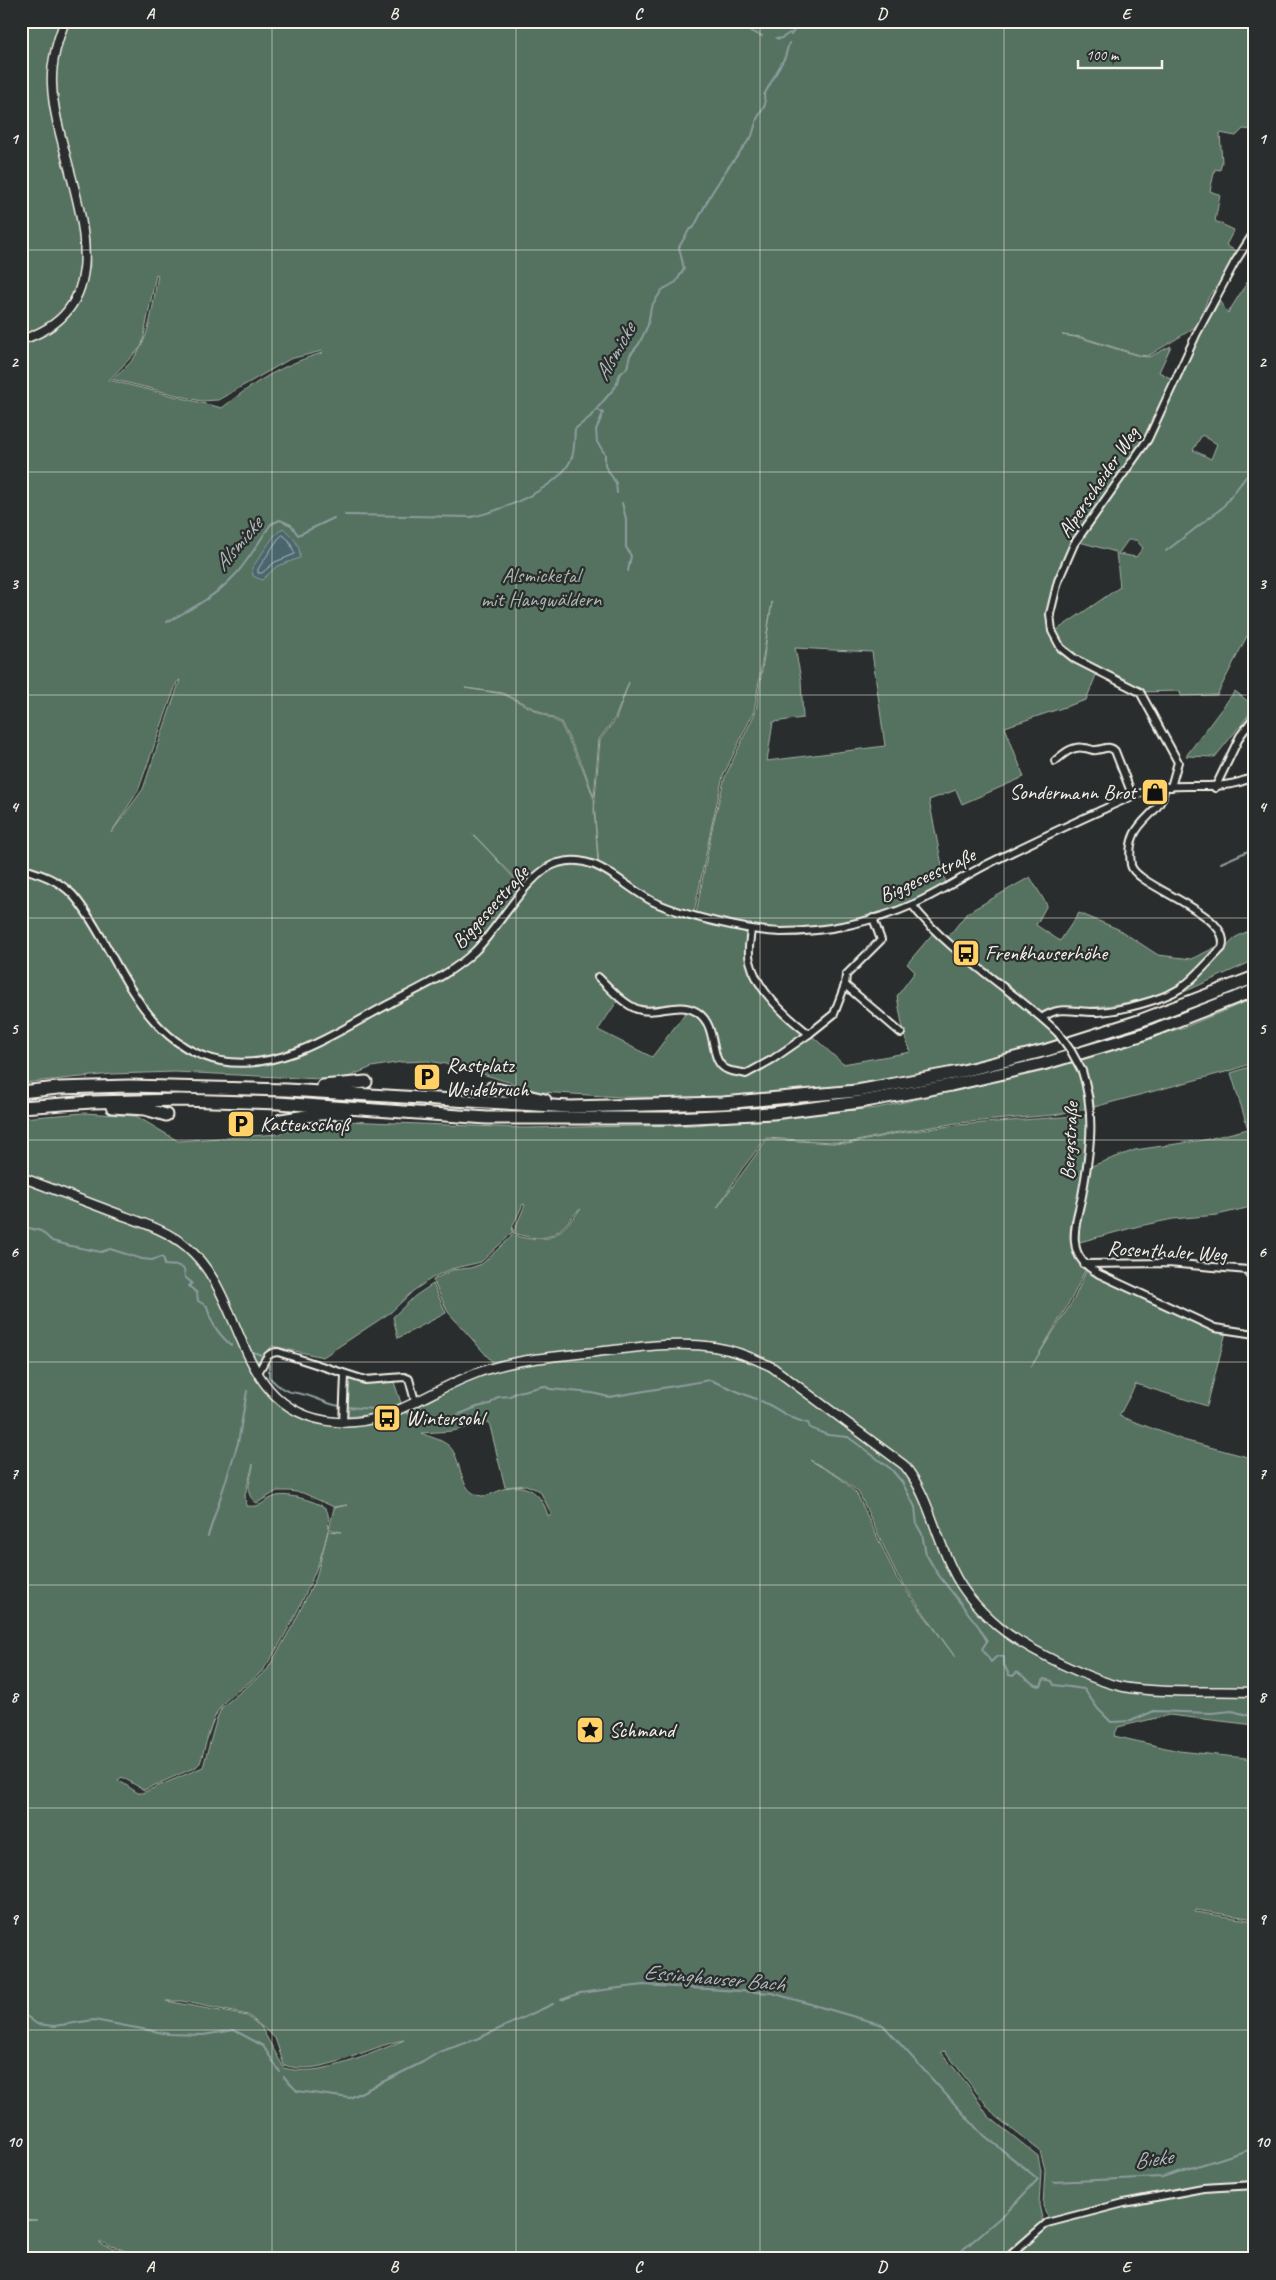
<svg xmlns="http://www.w3.org/2000/svg" width="1276" height="2280" font-family="Caveat,sans-serif">
<style>
.green{fill:#557160;stroke:#a4b1a4;fill-rule:evenodd}
.water{fill:#49656d;stroke:#8d9d9e}
.lines{fill:none;stroke-linecap:round;stroke-linejoin:round}
.shore{stroke:#b0b9b7;stroke-width:1}
.stream{stroke:#8d9d9e;stroke-width:2}
.minor-casing{stroke:#f4f1e8;stroke-width:10}
.tertiary-casing{stroke:#f4f1e8;stroke-width:11}
.motorway-casing{stroke:#f4f1e8;stroke-width:15}
.minor{stroke:#2a2d2e;stroke-width:6}
.tertiary{stroke:#2a2d2e;stroke-width:8}
.motorway{stroke:#2a2d2e;stroke-width:11}
.minor-bridge-casing{stroke:#f4f1e8;stroke-width:10;stroke-linecap:butt}
.minor-bridge{stroke:#2a2d2e;stroke-width:6}
.grid{fill:none;stroke:#f4f1e8;stroke-width:1;stroke-opacity:0.55}
.labels{text-anchor:middle;dominant-baseline:central;stroke-width:4.5;stroke-linejoin:round;paint-order:stroke}
.street-label{font-size:21px;fill:#f4f1e8;stroke:#2a2d2e}
.park-label{font-size:21px;fill:#acb7ab;stroke:#2a2d2e}
.poi-label{font-size:21px;fill:#f4f1e8;stroke:#2a2d2e;text-anchor:start}
.water-label{font-size:22px;font-style:italic;fill:#b0b9b7;stroke:#2a2d2e}
.neatline{fill:none;stroke:#f4f1e8;stroke-width:2}
.grid-label{font-size:16px;text-anchor:middle;font-weight:bold;fill:#f4f1e8}
</style>
<rect width="100%" height="100%" fill="#2a2d2e"/>
<filter id="ink" filterUnits="userSpaceOnUse"><feTurbulence type="fractalNoise" baseFrequency=".02" numOctaves="2"/><feDisplacementMap in="SourceGraphic" scale="10" xChannelSelector="R" yChannelSelector="G"/><feConvolveMatrix kernelMatrix="1 2 1 2 8 2 1 2 1" color-interpolation-filters="sRGB"/></filter>
<g filter="url(#ink)">
<g class="green">
<path d="M 21,21 L 61,21 C 50,48 46,75 50,103 C 60,170 115,269 49,323 C 41,329 30,332 21,336 Z"/>
<path d="M 68,21 L 1255,21 L 1255,130 L 1243,129 L 1236,136 L 1220,133 L 1222,162 L 1220,170 L 1215,169 L 1210,191 L 1220,195 L 1215,221 L 1234,230 L 1226,245 L 1237,252 L 1217,288 C 1204,295 1205,315 1196,326 C 1192,330 1156,351 1148,356 L 1139,355 L 1081,337 L 1062,335 L 1081,338 L 1139,356 L 1149,357 L 1171,346 L 1159,372 L 1174,380 C 1160,410 1147,439 1128,467 C 1115,486 1100,503 1087,521 C 1066,551 1030,619 1062,650 C 1072,660 1085,665 1098,670 L 1086,700 L 1005,727 L 1024,777 L 962,804 L 956,790 L 929,800 L 946,885 C 933,892 921,900 908,905 C 861,924 802,936 751,928 C 733,926 714,918 696,914 L 713,824 L 725,777 L 756,711 L 772,602 L 754,711 L 723,776 L 712,824 L 694,913 L 656,902 L 599,864 L 594,811 L 600,740 L 616,719 L 629,682 L 615,718 L 599,739 L 594,797 L 583,766 L 561,722 L 503,693 L 465,688 L 503,694 L 560,723 L 582,767 L 594,799 L 598,864 C 559,854 552,862 525,888 L 471,832 L 524,889 L 489,935 L 456,965 L 412,992 L 329,1036 L 282,1056 L 281,1058 L 329,1039 L 433,983 L 458,967 L 490,937 L 526,890 L 550,867 L 564,862 L 578,861 L 598,867 L 655,904 L 747,930 L 749,934 C 748,943 747,952 749,961 C 756,991 785,1016 808,1034 L 756,1068 L 746,1073 L 735,1073 L 746,1074 L 757,1069 L 810,1034 L 843,1064 L 911,1052 L 904,1035 L 897,996 L 915,972 L 907,964 L 934,932 L 1041,1019 L 1061,1042 L 958,1067 L 818,1090 L 720,1098 L 621,1097 L 540,1092 L 457,1066 L 428,1061 L 401,1062 L 372,1067 L 341,1080 L 175,1072 L 112,1074 L 21,1083 L 21,869 L 50,878 L 68,892 L 70,891 L 52,876 L 21,867 L 21,344 L 33,341 L 67,316 L 82,292 L 90,266 L 89,240 L 58,103 L 55,73 L 61,41 ZM 156,274 L 158,275 C 150,319 151,351 112,379 L 201,401 L 218,400 L 290,359 L 322,351 L 322,353 C 283,364 253,383 222,408 L 109,380 L 142,346 ZM 795,648 L 872,652 L 885,746 L 767,761 L 773,722 L 803,718 L 801,679 ZM 180,680 L 143,789 L 111,833 L 138,791 L 177,682 ZM 620,997 C 627,1003 635,1009 644,1010 C 664,1013 680,1003 699,1013 L 689,1008 L 652,1057 L 598,1030 Z"/>
<path d="M 1248,281 L 1255,294 L 1255,499 L 1252,503 L 1255,503 L 1255,642 L 1247,636 L 1217,695 L 1181,696 L 1180,691 L 1140,692 L 1076,659 L 1063,648 L 1054,632 L 1120,587 L 1116,552 L 1076,541 L 1148,440 L 1198,334 L 1201,332 L 1220,302 L 1228,313 ZM 1202,435 L 1217,444 L 1211,459 L 1193,450 ZM 1128,540 L 1136,540 L 1143,548 L 1136,557 L 1118,554 Z"/>
<path d="M 1235,691 L 1255,707 L 1215,757 L 1186,756 Z"/>
<path d="M 1030,877 L 1047,905 L 1036,925 L 1060,941 L 1079,913 L 1118,929 L 1158,955 L 1192,959 L 1220,945 C 1207,957 1195,972 1181,982 C 1160,998 1119,1005 1094,1007 C 1076,1009 1058,1004 1041,1012 L 948,937 L 967,913 Z"/>
<path d="M 1255,928 L 1255,960 L 1184,992 L 1236,937 Z"/>
<path d="M 1255,998 L 1255,1062 L 1233,1070 L 1094,1107 L 1093,1096 L 1080,1059 L 1185,1027 Z"/>
<path d="M 1073,1061 L 1081,1076 L 1088,1108 L 1054,1115 L 957,1123 L 893,1133 L 848,1143 L 766,1138 L 742,1169 L 717,1208 L 767,1139 L 848,1144 L 893,1134 L 957,1125 L 1088,1115 L 1086,1167 L 1073,1241 L 1086,1268 L 1072,1298 L 1031,1367 L 1074,1299 L 1087,1269 L 1226,1332 L 1207,1406 L 1136,1384 L 1119,1416 L 1183,1440 L 1255,1459 L 1255,1725 L 1169,1715 L 1118,1727 L 1114,1736 L 1179,1751 L 1255,1759 L 1255,1919 L 1196,1910 L 1195,1912 L 1255,1921 L 1255,2183 L 1203,2186 L 1050,2222 L 1043,2206 L 1045,2169 L 1040,2151 L 995,2116 L 945,2051 L 941,2052 L 968,2085 L 988,2116 L 1038,2156 L 1041,2171 L 1039,2205 L 1043,2222 L 1001,2259 L 150,2259 L 100,2242 L 100,2244 L 144,2259 L 21,2259 L 21,2221 L 37,2220 L 21,2219 L 21,1118 L 84,1113 L 136,1116 L 178,1141 L 279,1134 L 319,1120 L 523,1128 L 695,1125 L 877,1108 L 973,1087 ZM 523,1204 L 525,1205 L 513,1233 C 538,1240 549,1242 568,1222 C 572,1217 577,1211 581,1209 C 558,1236 550,1246 513,1235 L 482,1264 L 470,1268 L 452,1270 L 433,1280 L 448,1312 L 495,1365 L 616,1352 L 507,1367 L 467,1379 L 376,1421 L 342,1427 L 304,1418 L 276,1401 L 251,1370 L 272,1346 L 323,1357 L 391,1312 L 413,1291 L 432,1278 L 451,1269 L 481,1262 L 512,1233 L 513,1225 ZM 489,1422 L 505,1487 L 526,1485 L 540,1491 L 552,1515 L 548,1516 C 543,1497 531,1484 510,1487 C 498,1489 489,1499 477,1495 C 458,1488 462,1458 449,1446 C 441,1439 429,1437 421,1433 L 453,1431 ZM 810,1460 L 840,1477 L 859,1493 L 897,1575 L 955,1657 L 896,1577 L 857,1494 L 840,1478 ZM 253,1464 C 253,1478 241,1493 257,1503 L 277,1491 L 289,1491 L 303,1493 L 334,1507 L 347,1505 L 334,1508 L 329,1529 L 341,1532 L 328,1531 L 316,1578 L 293,1625 L 267,1670 L 222,1707 L 217,1718 L 203,1767 L 142,1793 L 138,1793 L 118,1780 L 122,1777 L 144,1790 L 196,1767 L 200,1763 C 206,1746 210,1721 221,1706 C 232,1692 249,1685 261,1672 C 278,1654 347,1525 324,1507 C 315,1501 287,1493 277,1496 C 262,1500 264,1508 246,1506 L 245,1495 ZM 166,2001 L 181,2001 L 248,2015 L 275,2038 L 284,2065 C 320,2078 368,2046 404,2040 C 370,2054 320,2078 284,2068 L 261,2027 L 247,2016 Z"/>
<path d="M 1255,1065 L 1255,1206 L 1217,1215 L 1173,1219 L 1139,1226 L 1076,1243 L 1089,1167 L 1135,1150 L 1204,1140 L 1248,1129 L 1231,1073 Z"/>
<path d="M 433,1284 L 446,1313 L 398,1338 L 393,1317 L 415,1296 Z"/>
<path d="M 347,1379 L 365,1383 L 394,1382 L 401,1403 L 374,1414 L 346,1417 Z"/>
<path d="M 1255,2187 L 1255,2259 L 1008,2259 L 1050,2223 L 1124,2205 L 1202,2189 Z"/>
</g>
<path class="water" d="M 283,528 C 292,536 301,545 300,558 L 277,566 L 262,580 L 253,576 L 252,568 L 274,536 Z"/>
<g class="lines">
<path class="shore" d="M 283,535 L 289,540 L 295,554 L 275,562 L 262,573 L 258,573 L 258,569 L 278,539 Z"/>
<g class="stream">
<path d="M 737,21 L 748,30 L 762,36"/>
<path d="M 791,35 L 800,21"/>
<path d="M 776,38 L 780,39 L 790,33"/>
<path d="M 597,409 L 603,413 L 596,430 L 597,442 L 605,454 L 605,466 L 616,483 L 617,493"/>
<path d="M 622,503 L 626,519 L 626,547 L 631,556 L 628,571"/>
<path d="M 345,515 L 471,517 C 501,511 561,488 572,457 C 575,449 574,438 575,429 L 590,417 L 616,386 L 619,375 L 627,368 L 630,355 L 639,344 L 648,325 L 651,307 L 662,290 L 676,282 L 684,269 L 679,247 L 689,230 L 694,227 L 711,194 L 727,169 L 752,136 L 757,119 L 765,105 L 764,95 L 785,57 L 789,43"/>
<path d="M 1166,551 L 1222,508 L 1252,469 L 1255,463"/>
<path d="M 167,622 C 191,609 216,596 235,575 C 249,560 259,541 271,524 L 280,520 L 291,525 L 298,535 L 334,518"/>
<path d="M 1221,863 L 1255,848"/>
<path d="M 21,1226 L 41,1231 L 52,1241 L 71,1246 L 101,1252 L 110,1249 L 142,1259 L 152,1260 L 161,1257 L 164,1259 L 164,1265 L 179,1266 L 184,1269 L 185,1277 L 192,1283 L 189,1286 L 197,1293 L 198,1301 L 207,1306 C 210,1321 219,1335 231,1345"/>
<path d="M 251,1351 L 261,1355"/>
<path d="M 269,1364 L 269,1377 C 289,1398 292,1389 315,1398 C 324,1401 332,1406 342,1406"/>
<path d="M 761,1401 C 778,1408 790,1420 808,1423 L 810,1428 L 828,1435 L 848,1437 L 891,1469 L 902,1482 L 915,1507 L 917,1525 L 922,1534 L 926,1554 L 937,1573 L 979,1627 L 987,1641 L 982,1649 L 991,1662 L 997,1656 L 1004,1657 L 1004,1665 L 1009,1675 L 1013,1676 L 1017,1672 L 1035,1685 L 1041,1686 L 1044,1679 L 1052,1681 L 1054,1685 L 1084,1689 L 1098,1709 L 1111,1722 L 1131,1721 L 1154,1711 L 1211,1713 L 1232,1711 L 1255,1717"/>
<path d="M 346,1407 L 375,1409"/>
<path d="M 406,1413 L 450,1418 L 477,1407 L 490,1404 L 498,1397 L 510,1396 L 518,1392 L 544,1386 L 550,1389 L 592,1393 L 609,1397 L 710,1380 L 756,1399"/>
<path d="M 208,1536 L 238,1443 L 247,1391"/>
<path d="M 561,2000 L 580,1993 L 643,1985 L 772,1993 L 883,2025 L 980,2132 L 1038,2179 L 1009,2210 L 952,2259"/>
<path d="M 21,2012 L 37,2024 L 54,2026 L 94,2020 L 169,2034 L 203,2035 L 234,2030 L 263,2046 L 280,2072"/>
<path d="M 284,2077 L 297,2091 L 350,2098 L 423,2062 L 439,2052 L 477,2039 L 553,2004"/>
<path d="M 1053,2182 L 1162,2177 L 1255,2148"/>
</g>
<g class="minor-casing">
<g id="minor">
<path d="M 1055,761 C 1063,754 1073,745 1084,748 C 1089,748 1092,751 1096,750 C 1104,749 1109,745 1115,751 L 1133,797"/>
<path d="M 1171,787 L 1178,762 L 1140,692 L 1075,659 L 1061,648 L 1052,631 L 1050,614 L 1058,581 L 1074,544 L 1148,439 L 1197,333 L 1235,262 L 1255,231"/>
<path d="M 1215,788 L 1240,736 L 1255,716"/>
<path d="M 21,868 C 40,874 57,879 72,894 C 85,908 94,925 104,942 C 132,992 159,1049 221,1061 C 282,1072 338,1031 389,1004 C 419,988 450,975 475,951 C 498,929 528,871 558,863 C 596,851 623,887 654,902 C 684,916 748,931 781,932 C 825,932 874,922 914,904 C 938,893 961,878 984,866 C 1021,847 1058,830 1095,813 C 1113,805 1130,796 1148,791 C 1184,779 1217,795 1255,776"/>
<path d="M 912,905 C 953,957 1012,988 1058,1033"/>
<path d="M 751,930 C 750,940 747,951 750,961 C 757,991 786,1016 809,1034 L 834,1014 L 845,985 L 846,975 L 881,940 L 873,918"/>
<path d="M 598,977 C 610,988 622,1003 637,1009 C 656,1016 679,1000 697,1012 C 720,1027 707,1062 728,1070 C 733,1072 740,1072 746,1074 L 773,1059 L 809,1034"/>
<path d="M 845,985 L 901,1033"/>
<path d="M 1042,1018 C 1061,1004 1075,1013 1097,1012 C 1120,1011 1162,1000 1181,988 C 1196,977 1209,961 1222,948 C 1234,913 1135,887 1131,865 C 1124,817 1163,819 1164,788"/>
<path d="M 1082,1071 C 1096,1114 1090,1152 1082,1196 C 1079,1210 1073,1228 1075,1242 C 1076,1258 1086,1266 1099,1274 L 1215,1328 L 1255,1334"/>
<path d="M 1084,1264 L 1168,1263 L 1248,1270 L 1255,1283"/>
<path d="M 257,1373 C 265,1365 264,1352 278,1352 L 365,1380 L 404,1377 L 409,1379 L 415,1401"/>
<path d="M 343,1423 L 345,1375"/>
<path d="M 1006,2259 L 1047,2223 L 1124,2203 L 1203,2188 L 1255,2185"/>
</g>
</g>
<g class="tertiary-casing">
<g id="tertiary">
<path d="M 21,340 C 142,302 54,165 52,84 C 51,62 57,41 65,21"/>
<path d="M 21,1177 C 53,1189 84,1201 116,1213 C 140,1222 167,1230 187,1247 C 249,1300 233,1413 336,1422 C 383,1427 425,1394 467,1377 C 507,1359 552,1357 596,1352 C 634,1348 675,1341 714,1347 C 734,1350 754,1358 772,1367 L 904,1465 C 930,1495 937,1546 959,1582 C 969,1599 984,1614 999,1627 C 1026,1649 1095,1683 1129,1688 C 1171,1694 1213,1690 1255,1692"/>
</g>
</g>
<g class="motorway-casing">
<g id="motorway">
<path d="M 323,1086 L 366,1082"/>
<path d="M 491,1088 L 545,1100"/>
<path d="M 21,1092 L 58,1088 L 129,1086 L 287,1090 L 570,1107 L 723,1103 L 857,1091 L 959,1072 L 1047,1050 L 1139,1021 L 1255,977"/>
<path d="M 21,1107 L 92,1102 L 180,1100 L 278,1103 L 487,1118 L 675,1118 L 773,1113 L 860,1102 L 951,1085 L 1043,1064 L 1141,1035 L 1255,990"/>
<path d="M 112,1107 L 145,1109 L 166,1115"/>
<path d="M 281,1120 L 319,1114 L 344,1113"/>
</g>
</g>
<use href="#minor" class="minor"/>
<use href="#tertiary" class="tertiary"/>
<use href="#motorway" class="motorway"/>
<g class="minor-bridge-casing">
<path id="minor-bridge" d="M 1058,1033 L 1071,1051 L 1082,1071"/>
</g>
<use href="#minor-bridge" class="minor-bridge"/>
</g>
</g>
<path class="grid" d="M 272,21 L 272,2259M 516,21 L 516,2259M 760,21 L 760,2259M 1004,21 L 1004,2259M 21,250 L 1255,250M 21,472 L 1255,472M 21,695 L 1255,695M 21,918 L 1255,918M 21,1140 L 1255,1140M 21,1362 L 1255,1362M 21,1585 L 1255,1585M 21,1808 L 1255,1808M 21,2030 L 1255,2030"/>
<defs>
<g id="shop-square" transform="scale(1.4375)"><rect x="-9" y="-9" width="18" height="18" rx="4" fill="#ffd166" stroke="#2a2d2e"/><path d="M-5-2.5h2.3a2.7 3.5 0 0 1 5.4 0H5L5.5 6h-11ZM-1.5-2.5h3a1.5 2.3 0 0 0-3 0Z" fill="#111"/></g>
<g id="bus-square" transform="scale(1.4375)"><rect x="-9" y="-9" width="18" height="18" rx="4" fill="#ffd166" stroke="#2a2d2e"/><path d="M-5-6H5V4H4V6H2V4H-2V6H-4V4H-5ZM-3.5-4V0h7V-4ZM-3.5 1.2v1.5H-2V1.2ZM2 1.2v1.5H3.5V1.2Z" fill="#111"/></g>
<g id="parking-square" transform="scale(1.4375)"><rect x="-9" y="-9" width="18" height="18" rx="4" fill="#ffd166" stroke="#2a2d2e"/><path d="M-3.5-5.5H1a3.5 3.5 0 0 1 0 7H-1V5.5H-3.5ZM-1-3.4V-.6H.8a1.4 1.4 0 0 0 0-2.8Z" fill="#111"/></g>
<g id="sight-square" transform="scale(1.4375)"><rect x="-9" y="-9" width="18" height="18" rx="4" fill="#ffd166" stroke="#2a2d2e"/><path d="M0-6L1.8-2.2L6-1.7L2.9 1.2L3.7 5.4L0 3.3L-3.7 5.4L-2.9 1.2L-6-1.7L-1.8-2.2Z" fill="#111"/></g>
</defs>
<g fill-rule="evenodd">
<use href="#shop-square" x="1155" y="792"/>
<use href="#bus-square" x="966" y="953"/>
<use href="#parking-square" x="427" y="1077"/>
<use href="#parking-square" x="241" y="1124"/>
<use href="#bus-square" x="387" y="1418"/>
<use href="#sight-square" x="590" y="1730"/>
</g>
<g class="labels">
<g class="street-label">
<text transform="translate(1098 482) rotate(-56)">Alperscheider Weg</text>
<text transform="translate(927 875) rotate(-25)">Biggeseestraße</text>
<text transform="translate(490 907) rotate(-48)">Biggeseestraße</text>
<text transform="translate(1069 1141) rotate(-87)">Bergstraße</text>
<text transform="translate(1167 1251) rotate(3)">Rosenthaler Weg</text>
</g>
<g class="park-label">
<text x="541" y="575">Alsmicketal<tspan x="541" dy="24">mit Hangwäldern</tspan></text>
</g>
<g class="poi-label">
<text x="1136" y="792" text-anchor="end">Sondermann Brot</text>
<text x="985" y="953">Frenkhauserhöhe</text>
<text x="446" y="1065">Rastplatz<tspan x="446" dy="24">Weidebruch</tspan></text>
<text x="260" y="1124">Kattenschoß</text>
<text x="406" y="1418">Wintersohl</text>
<text x="609" y="1730">Schmand</text>
</g>
<g class="water-label">
<text transform="translate(615 352) rotate(-61)">Alsmicke</text>
<text transform="translate(238 544) rotate(-50)">Alsmicke</text>
<text transform="translate(714 1978) rotate(5)">Essinghauser Bach</text>
<text transform="translate(1153 2159) rotate(-8)">Bieke</text>
</g>
</g>
<rect width="1276" height="2280" fill="none" stroke="#2a2d2e" stroke-width="55"/>
<path d="M1078 60v8h84v-8" fill="none" stroke="#f4f1e8" stroke-width="2.5"/>
<text x="1086" y="60" font-size="15" fill="#f4f1e8" stroke="#2a2d2e" stroke-width="4" paint-order="stroke">100 m</text>
<rect x="28" y="28" width="1220" height="2224" class="neatline"/>
<g class="grid-label">
<text x="150" y="19">A</text>
<text x="394" y="19">B</text>
<text x="638" y="19">C</text>
<text x="882" y="19">D</text>
<text x="1126" y="19">E</text>
<text x="14" y="144">1</text>
<text x="1262" y="144">1</text>
<text x="14" y="367">2</text>
<text x="1262" y="367">2</text>
<text x="14" y="589">3</text>
<text x="1262" y="589">3</text>
<text x="14" y="812">4</text>
<text x="1262" y="812">4</text>
<text x="14" y="1034">5</text>
<text x="1262" y="1034">5</text>
<text x="14" y="1257">6</text>
<text x="1262" y="1257">6</text>
<text x="14" y="1479">7</text>
<text x="1262" y="1479">7</text>
<text x="14" y="1702">8</text>
<text x="1262" y="1702">8</text>
<text x="14" y="1924">9</text>
<text x="1262" y="1924">9</text>
<text x="14" y="2147">10</text>
<text x="1262" y="2147">10</text>
<text x="150" y="2272">A</text>
<text x="394" y="2272">B</text>
<text x="638" y="2272">C</text>
<text x="882" y="2272">D</text>
<text x="1126" y="2272">E</text>
</g>
</svg>
